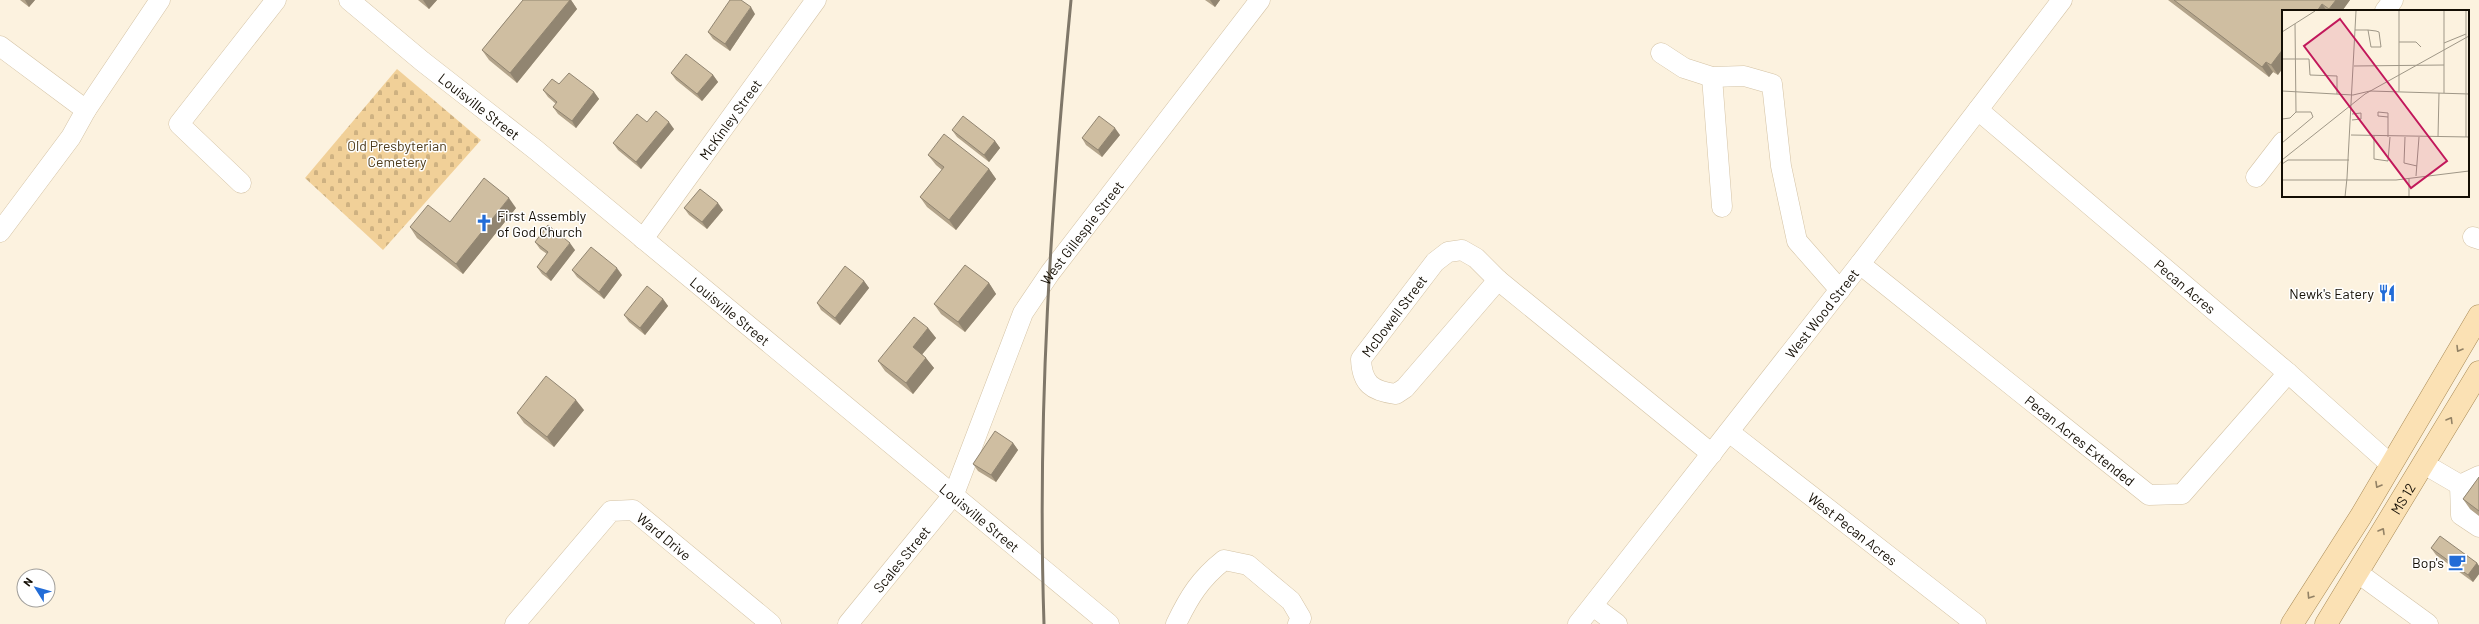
<svg xmlns="http://www.w3.org/2000/svg" width="2479" height="624" font-family="Barlow,sans-serif">
<style>
.cemetery{fill:url(#cemetery-stones)}
.lines{fill:none;stroke-linecap:round;stroke-linejoin:round}
.minor-casing{stroke:#d4c3a5;stroke-width:21}
.major-casing{stroke:#a88a56;stroke-width:23}
.minor{stroke:#fff;stroke-width:20}
.major{stroke:#fbe1b4;stroke-width:22}
.rail{stroke:#7f7769;stroke-width:3}
.wall{fill:#b2a38a}
.shaded-wall{fill:#918571}
.building{fill:#cfbea1;stroke:#918571}
.oneway{stroke:#938265}
.labels{text-anchor:middle;dominant-baseline:central;stroke-width:3;stroke-linejoin:round;paint-order:stroke}
.street-label{font-size:14px;fill:#140e04;stroke:#fff}
.park-label{font-size:14px;fill:#4c3a1a;stroke:#fff}
.poi-label{font-size:14px;fill:#140e04;stroke:#fff;text-anchor:end}
.inset-road{fill:none;stroke:#9f9787;stroke-width:1}
.view{fill:#c2185b;fill-opacity:0.15;stroke:#c2185b;stroke-width:2}
.inset-edge{fill:none;stroke:#140e04;stroke-width:2}
</style>
<defs>
<pattern id="cemetery-stones" width="16" height="16" patternUnits="userSpaceOnUse"><rect width="16" height="16" fill="#f1d098"/><path d="M2 7V4a2 2 0 0 1 4 0v3zM10 15v-3a2 2 0 0 1 4 0v3z" fill="#ceb181"/></pattern>
</defs>
<rect width="100%" height="100%" fill="#fcf2df"/>
<path class="cemetery" d="M 397,69 L 481,140 L 383,250 L 305,178 Z"/>
<g class="lines">
<g class="minor-casing">
<g id="minor">
<path id="s1" d="M 349,0 L 422,61 L 536,150 L 1109,624"/>
<path d="M 2385,11 L 2393,0"/>
<path d="M 0,46 L 86,110"/>
<path d="M 1661,53 L 1684,68 L 1712,77 L 1744,76 L 1772,84 L 1781,166 L 1797,241 L 1840,290"/>
<path d="M 1712,77 L 1722,207"/>
<path id="s2" d="M 1978,110 L 2288,373 L 2390,464"/>
<path d="M 2256,177 L 2283,142"/>
<path d="M 241,183 L 179,124 L 276,0"/>
<path d="M 0,232 L 71,137 L 86,110 L 160,0"/>
<path d="M 2473,237 L 2479,239"/>
<path id="s3" d="M 643,239 L 816,0"/>
<path d="M 1462,250 L 1476,258 L 1498,280 L 1405,388 L 1396,394 C 1372,391 1362,384 1361,359 L 1435,262 L 1448,252 Z"/>
<path id="s4" d="M 1860,264 L 2149,495 L 2182,494 L 2288,373"/>
<path d="M 1498,280 L 1712,454"/>
<path id="s5" d="M 1729,432 L 1976,624"/>
<path d="M 2424,464 L 2460,485"/>
<path d="M 2460,485 L 2461,515 L 2479,527"/>
<path d="M 2460,485 L 2479,476"/>
<path d="M 2358,573 L 2428,624"/>
<path d="M 1593,606 L 1617,624"/>
<path id="s6" d="M 515,624 L 611,511 L 633,510 L 771,624"/>
<path id="s7" d="M 848,624 L 954,494 L 1023,313 L 1050,273 L 1260,0"/>
<path d="M 1176,624 C 1189,597 1200,579 1224,560 L 1248,565 L 1291,601 L 1301,618 L 1298,624"/>
<path id="s8" d="M 1578,624 L 1860,264 L 2062,0"/>
</g>
</g>
<g class="major-casing">
<g id="major">
<path d="M 2292,624 L 2361,516 L 2479,316"/>
<path id="s9" d="M 2326,624 L 2479,372"/>
</g>
</g>
<use href="#minor" class="minor"/>
<use href="#major" class="major"/>
<path class="rail" d="M 1044,624 C 1037,415 1051,208 1071,0"/>
</g>
<g class="wall">
<path d="M 20,0 L 35,0 L 29,7 Z"/>
<path d="M 418,0 L 437,0 L 429,9 Z"/>
<path d="M 523,0 L 571,0 L 577,9 L 517,83 L 489,60 L 482,50 Z"/>
<path d="M 1205,0 L 1220,0 L 1215,7 Z"/>
<path d="M 2168,0 L 2350,0 L 2342,11 L 2283,11 L 2278,75 L 2273,72 L 2269,77 Z"/>
<path d="M 755,14 L 730,51 L 713,39 L 708,32 Z"/>
<path d="M 671,73 L 713,75 L 718,82 L 702,101 L 676,80 Z"/>
<path d="M 559,84 L 594,92 L 599,99 L 576,128 L 558,114 L 553,107 L 556,104 L 548,97 L 543,90 Z"/>
<path d="M 647,122 L 674,129 L 641,169 L 618,150 L 613,143 Z"/>
<path d="M 952,130 L 995,141 L 1000,148 L 989,162 L 957,137 Z"/>
<path d="M 1120,135 L 1102,157 L 1086,145 L 1082,138 Z"/>
<path d="M 928,155 L 989,169 L 996,179 L 956,230 L 927,207 L 920,197 L 942,170 L 936,165 Z"/>
<path d="M 516,208 L 463,274 L 417,238 L 410,227 L 450,222 Z"/>
<path d="M 684,208 L 723,210 L 707,229 L 689,215 Z"/>
<path d="M 535,242 L 575,250 L 551,281 L 542,274 L 537,267 L 547,254 L 540,249 Z"/>
<path d="M 572,270 L 622,275 L 604,299 L 577,277 Z"/>
<path d="M 864,281 L 869,288 L 840,325 L 821,310 L 817,303 Z"/>
<path d="M 989,283 L 996,294 L 965,332 L 941,314 L 934,304 Z"/>
<path d="M 663,299 L 668,306 L 645,335 L 629,322 L 624,315 Z"/>
<path d="M 928,328 L 936,338 L 922,354 L 934,368 L 913,394 L 885,371 L 878,361 Z"/>
<path d="M 584,410 L 554,447 L 524,423 L 517,413 Z"/>
<path d="M 1013,443 L 1018,450 L 996,482 L 978,471 L 973,464 Z"/>
<path d="M 2479,477 L 2479,516 L 2470,509 L 2463,499 Z"/>
<path d="M 2431,548 L 2477,563 L 2479,566 L 2479,574 L 2473,582 L 2436,555 Z"/>
</g>
<g class="shaded-wall">
<path d="M 25,0 L 35,0 L 29,7 Z"/>
<path d="M 423,0 L 437,0 L 429,9 Z"/>
<path d="M 570,0 L 571,0 L 577,9 L 517,83 L 510,73 Z"/>
<path d="M 1210,0 L 1220,0 L 1215,7 Z"/>
<path d="M 2336,0 L 2350,0 L 2342,11 L 2330,11 L 2329,9 Z"/>
<path d="M 2322,4 L 2327,11 L 2317,11 Z"/>
<path d="M 751,7 L 755,14 L 730,51 L 725,44 Z"/>
<path d="M 2283,49 L 2283,68 L 2278,75 L 2271,65 Z"/>
<path d="M 2266,62 L 2273,72 L 2269,77 L 2262,67 Z"/>
<path d="M 713,75 L 718,82 L 702,101 L 697,94 Z"/>
<path d="M 594,92 L 599,99 L 576,128 L 572,121 Z"/>
<path d="M 669,122 L 674,129 L 641,169 L 636,162 Z"/>
<path d="M 1115,128 L 1120,135 L 1102,157 L 1098,150 Z"/>
<path d="M 995,141 L 1000,148 L 989,162 L 984,155 Z"/>
<path d="M 989,169 L 996,179 L 956,230 L 949,220 Z"/>
<path d="M 509,198 L 516,208 L 463,274 L 456,264 Z"/>
<path d="M 718,203 L 723,210 L 707,229 L 702,222 Z"/>
<path d="M 570,243 L 575,250 L 551,281 L 546,274 Z"/>
<path d="M 617,268 L 622,275 L 604,299 L 599,292 Z"/>
<path d="M 864,281 L 869,288 L 840,325 L 835,318 Z"/>
<path d="M 989,283 L 996,294 L 965,332 L 958,322 Z"/>
<path d="M 663,299 L 668,306 L 645,335 L 640,328 Z"/>
<path d="M 928,328 L 936,338 L 920,357 L 913,347 Z"/>
<path d="M 926,358 L 934,368 L 913,394 L 906,383 Z"/>
<path d="M 576,400 L 584,410 L 554,447 L 547,437 Z"/>
<path d="M 1013,443 L 1018,450 L 996,482 L 991,475 Z"/>
<path d="M 2477,563 L 2479,566 L 2479,574 L 2473,582 L 2468,575 Z"/>
</g>
<g class="building">
<path d="M 523,0 L 570,0 L 510,73 L 482,50 Z"/>
<path d="M 730,0 L 741,0 L 751,7 L 725,44 L 708,32 Z"/>
<path d="M 2174,0 L 2336,0 L 2329,9 L 2322,4 L 2317,11 L 2283,11 L 2283,49 L 2271,65 L 2266,62 L 2262,67 Z"/>
<path d="M 686,54 L 713,75 L 697,94 L 671,73 Z"/>
<path d="M 569,73 L 594,92 L 572,121 L 553,107 L 557,102 L 543,90 L 552,79 L 559,84 Z"/>
<path d="M 656,111 L 669,122 L 636,162 L 613,143 L 637,114 L 647,122 Z"/>
<path d="M 963,116 L 995,141 L 984,155 L 952,130 Z"/>
<path d="M 1099,116 L 1115,128 L 1098,150 L 1082,138 Z"/>
<path d="M 944,134 L 989,169 L 949,220 L 920,197 L 944,167 L 928,155 Z"/>
<path d="M 484,178 L 509,198 L 456,264 L 410,227 L 428,205 L 450,222 Z"/>
<path d="M 700,189 L 718,203 L 702,222 L 684,208 Z"/>
<path d="M 548,225 L 570,243 L 546,274 L 537,267 L 548,252 L 535,242 Z"/>
<path d="M 591,247 L 617,268 L 599,292 L 572,270 Z"/>
<path d="M 965,265 L 989,283 L 958,322 L 934,304 Z"/>
<path d="M 845,266 L 864,281 L 835,318 L 817,303 Z"/>
<path d="M 647,286 L 663,299 L 640,328 L 624,315 Z"/>
<path d="M 914,317 L 928,328 L 913,347 L 926,358 L 906,383 L 878,361 Z"/>
<path d="M 546,376 L 576,400 L 547,437 L 517,413 Z"/>
<path d="M 995,431 L 1013,443 L 991,475 L 973,464 Z"/>
<path d="M 2479,477 L 2479,511 L 2463,499 Z"/>
<path d="M 2440,536 L 2477,563 L 2468,575 L 2431,548 Z"/>
</g>
<defs><path id="oneway-chevron" d="M-2-3.5L2.5 0L-2 3.5" fill="none" stroke-width="1.6" stroke-linecap="round" stroke-linejoin="round"/></defs>
<g class="oneway">
<use href="#oneway-chevron" transform="translate(2459 349) rotate(121)"/>
<use href="#oneway-chevron" transform="translate(2450 420) rotate(-59)"/>
<use href="#oneway-chevron" transform="translate(2378 485) rotate(120)"/>
<use href="#oneway-chevron" transform="translate(2382 531) rotate(-60)"/>
<use href="#oneway-chevron" transform="translate(2310 596) rotate(123)"/>
</g>
<defs>
<g id="church-bare" transform="scale(1.38)"><path d="M-1.2-6h2.4v3.5h3.3v2.4h-3.3V6h-2.4V-.1h-3.3v-2.4h3.3Z" fill="#226cd7" stroke="#fff" stroke-width="2.5" paint-order="stroke"/></g>
<g id="restaurant-bare" transform="scale(1.38)"><path d="M-5-6h1v4h1v-4h1v4h1v-4h1v5L-1.5 .5V6h-2V.5L-5-1ZM5-6V6H3V1.5H1.5Q1.5-4 5-6Z" fill="#226cd7" stroke="#fff" stroke-width="2.5" paint-order="stroke"/></g>
<g id="cafe-bare" transform="scale(1.38)"><path d="M-5.5-4.5H6V0H3Q3 3.5 0 3.5H-2.5Q-5.5 3.5-5.5 0ZM3-3.2v2h1.7v-2ZM-6 4.5H4V6H-6Z" fill="#226cd7" stroke="#fff" stroke-width="2.5" paint-order="stroke"/></g>
</defs>
<g fill-rule="evenodd">
<use href="#church-bare" x="484" y="223"/>
<use href="#restaurant-bare" x="2387" y="293"/>
<use href="#cafe-bare" x="2457" y="562"/>
</g>
<g class="labels">
<g class="street-label">
<text stroke="none"><textPath href="#s1" startOffset="168">Louisville Street</textPath></text>
<text stroke="none"><textPath href="#s3" startOffset="148">McKinley Street</textPath></text>
<text stroke="none"><textPath href="#s7" startOffset="461">West Gillespie Street</textPath></text>
<text stroke="none"><textPath href="#s2" startOffset="272">Pecan Acres</textPath></text>
<text stroke="none"><textPath href="#s1" startOffset="492">Louisville Street</textPath></text>
<text stroke="none"><textPath href="#s8" startOffset="395">West Wood Street</textPath></text>
<text transform="translate(1394 316) rotate(-53)">McDowell Street</text>
<text stroke="none"><textPath href="#s4" startOffset="282">Pecan Acres Extended</textPath></text>
<text stroke="none"><textPath href="#s9" startOffset="147">MS 12</textPath></text>
<text stroke="none"><textPath href="#s1" startOffset="816">Louisville Street</textPath></text>
<text stroke="none"><textPath href="#s5" startOffset="157">West Pecan Acres</textPath></text>
<text stroke="none"><textPath href="#s6" startOffset="211">Ward Drive</textPath></text>
<text stroke="none"><textPath href="#s7" startOffset="84">Scales Street</textPath></text>
</g>
<g class="park-label">
<text x="397" y="145">Old Presbyterian<tspan x="397" dy="16">Cemetery</tspan></text>
</g>
<g class="poi-label">
<text x="497" y="215" text-anchor="start">First Assembly<tspan x="497" dy="16">of God Church</tspan></text>
<text x="2374" y="293">Newk's Eatery</text>
<text x="2444" y="562">Bop's</text>
</g>
</g>
<g transform="translate(2282 10)">
<rect width="187" height="187" fill="#fcf2df"/>
<path class="inset-road" d="M 0,0 L 97,0M 117,0 L 117,81M 73,20 L 86,20 L 94,21 L 97,22 L 99,37 L 89,37 L 86,20M 0,22 L 33,1M 117,32 L 134,32 L 139,37M 162,33 L 184,24M 0,49 L 27,49 L 28,65 L 55,66 L 55,84M 72,56 L 162,55M 0,81 L 71,85 L 88,81 L 187,84M 162,83 L 162,0M 96,102 L 106,103 L 106,107 L 96,106 ZM 0,109 L 8,108 L 14,102 L 13,14M 70,110 L 79,109 L 79,103 L 70,104M 69,125 L 187,127M 92,126 L 92,149 L 106,151 L 108,127M 106,127 L 106,107M 123,127 L 122,153 L 135,156M 156,127 L 157,83M 184,127 L 184,0M 0,133 L 31,107 L 29,102 L 14,102M 0,150 L 83,84 L 187,26M 0,154 L 6,150 L 67,150M 134,166 L 137,127M 65,168 L 74,1M 127,169 L 127,187M 0,170 L 114,170 L 187,161M 63,187 L 65,168"/>
<path class="view" d="M 58,9 L 165,151 L 129,178 L 22,36 Z"/>
<rect width="187" height="187" class="inset-edge"/>
</g>
<g transform="translate(36 588) rotate(307)"><circle r="19" fill="#ffffff" stroke="#a19f9b"/>
<path d="M0-3L7 15L0 10L-7 15Z" fill="#226cd7"/>
<text y="-6" font-size="11" font-weight="bold" text-anchor="middle" fill="#140e04">N</text>
</g>
</svg>
